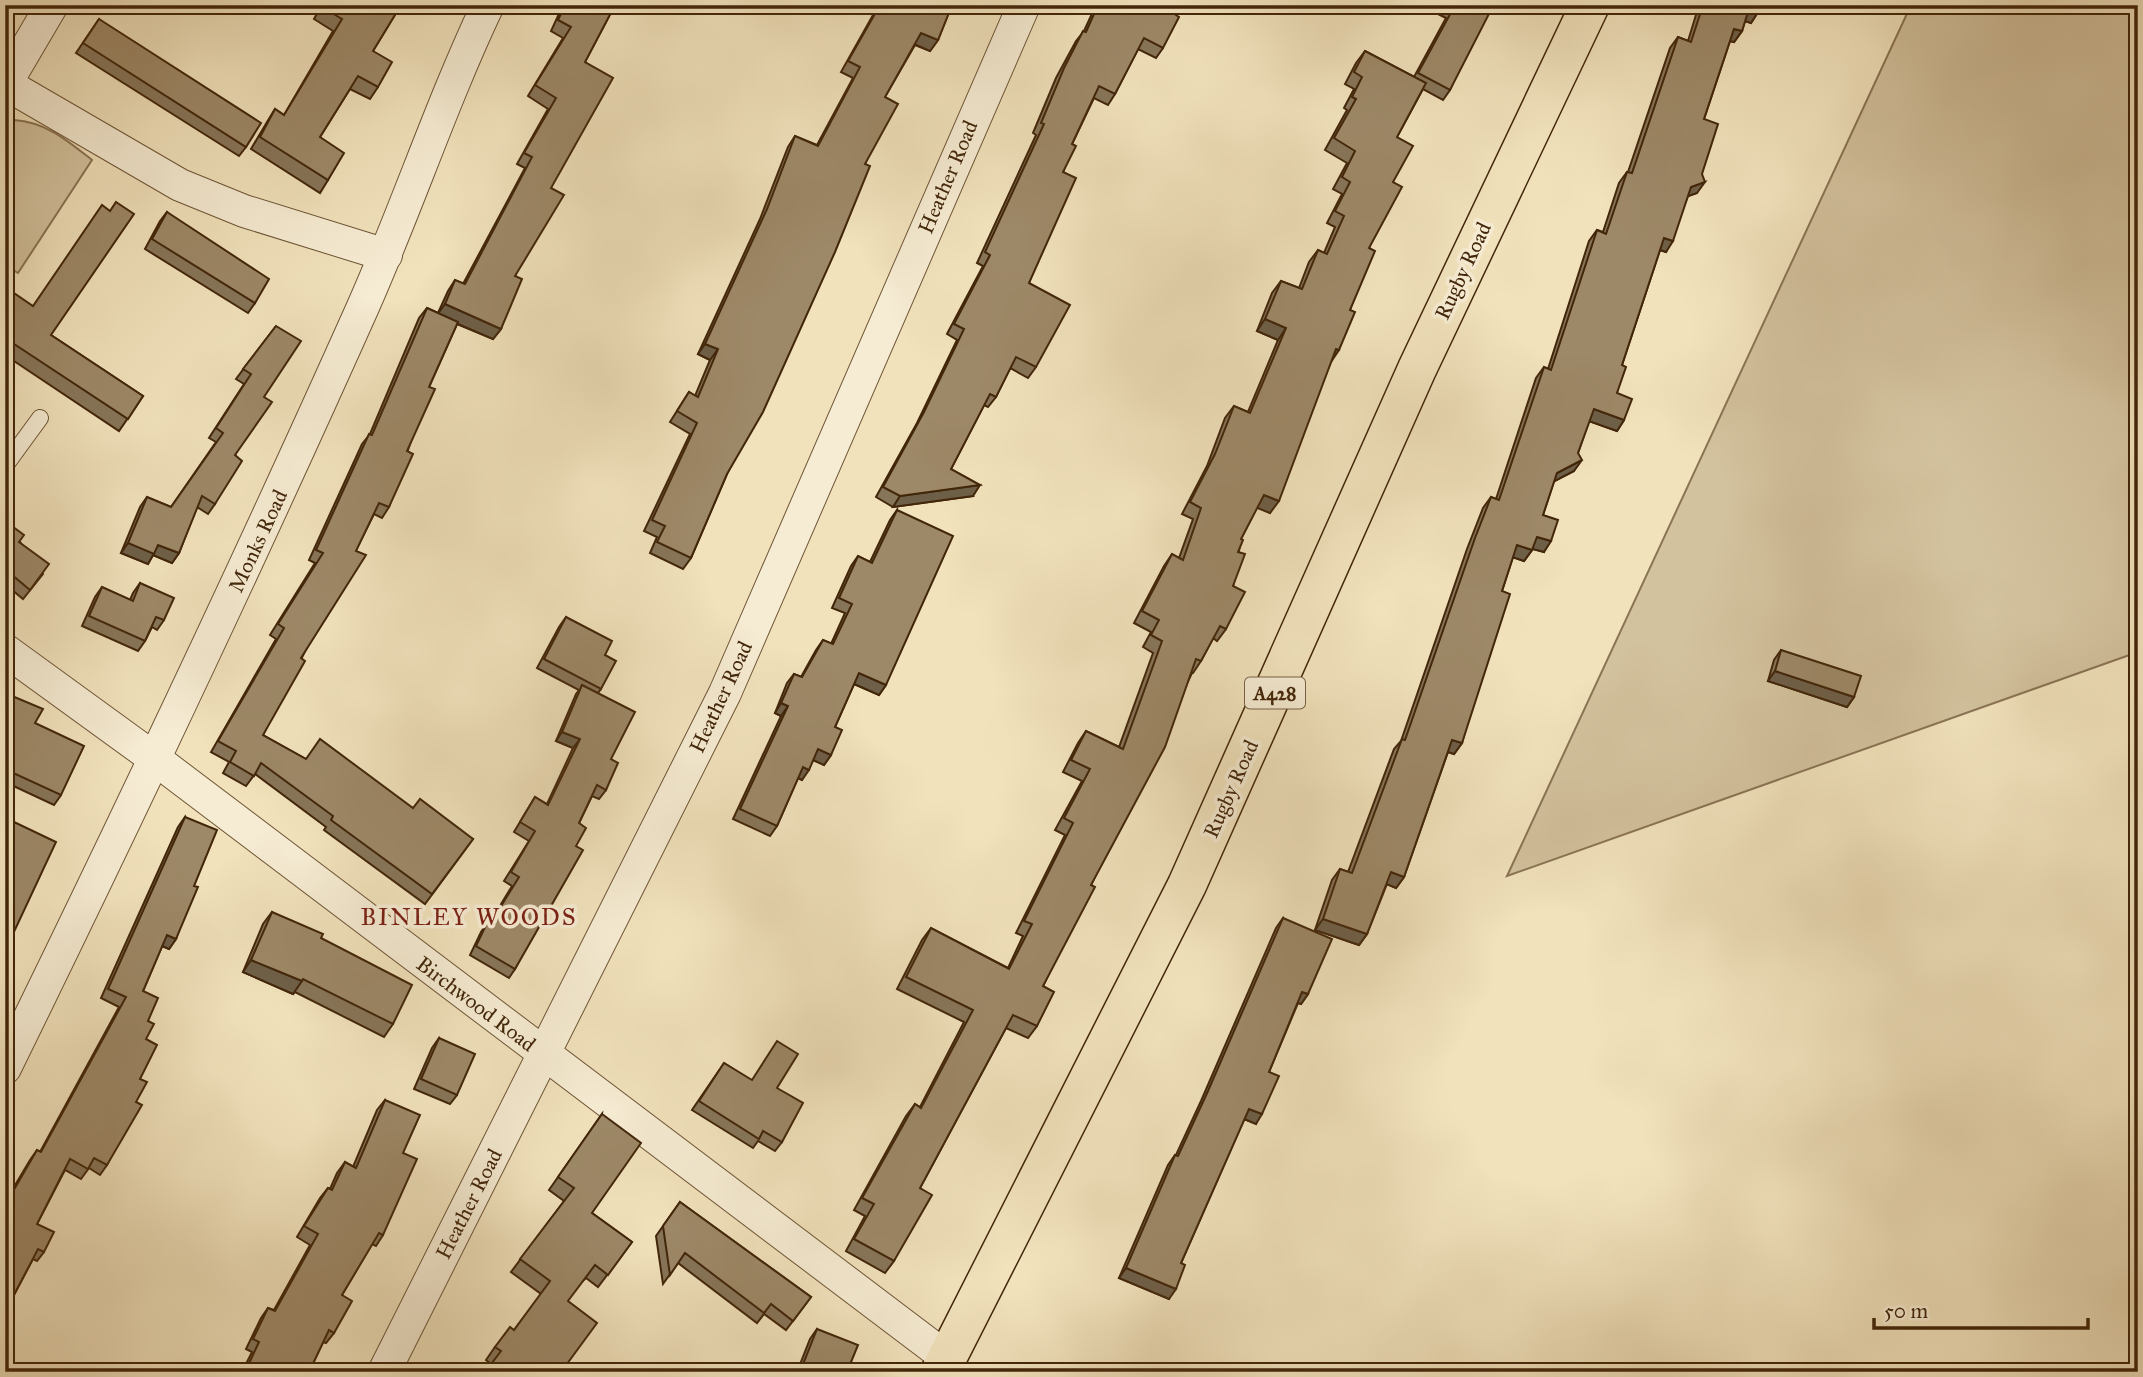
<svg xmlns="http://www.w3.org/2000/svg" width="2143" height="1377" font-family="'IM FELL Great Primer',serif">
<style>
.green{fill:#d3c29e;stroke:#8a7454;stroke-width:2}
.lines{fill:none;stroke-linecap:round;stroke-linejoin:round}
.lane-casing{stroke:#6e5536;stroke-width:18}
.street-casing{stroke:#6e5536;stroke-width:34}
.primary-casing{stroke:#42260a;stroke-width:41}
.lane{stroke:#f6ecd3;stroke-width:16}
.street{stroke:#f6ecd3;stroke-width:32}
.primary{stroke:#f1e2bc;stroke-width:38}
.wall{fill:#877559;stroke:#42260a;stroke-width:2}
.shaded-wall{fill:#6e5f48;stroke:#42260a;stroke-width:2}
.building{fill:#9d8867;stroke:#42260a;stroke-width:2}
.labels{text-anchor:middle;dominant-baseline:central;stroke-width:7;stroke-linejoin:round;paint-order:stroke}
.shield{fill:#f6ecd3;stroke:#786146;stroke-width:2}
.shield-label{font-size:19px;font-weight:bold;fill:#42260a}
.street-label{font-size:21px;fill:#42260a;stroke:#f6ecd3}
.quarter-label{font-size:24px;letter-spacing:2px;fill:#7a1f14;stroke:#f6ecd3}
</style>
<rect width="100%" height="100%" fill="#f1e2bc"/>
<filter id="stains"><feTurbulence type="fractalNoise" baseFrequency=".00286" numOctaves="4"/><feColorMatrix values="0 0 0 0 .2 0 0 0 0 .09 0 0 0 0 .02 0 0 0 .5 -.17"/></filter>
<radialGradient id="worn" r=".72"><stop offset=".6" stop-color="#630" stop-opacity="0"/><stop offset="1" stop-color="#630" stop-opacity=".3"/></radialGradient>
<g class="green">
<path d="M 1911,5 L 2138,5 L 2138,652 L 1507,876 Z"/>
<path d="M 14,120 C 46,122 68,141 92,160 L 18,273 L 5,265 L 5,124 Z"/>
</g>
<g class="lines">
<g class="lane-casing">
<path id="lane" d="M 5,466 L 40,418"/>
</g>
<g class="street-casing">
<g id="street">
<path d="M 6,84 L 180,185 L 244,211 L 386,255"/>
<path d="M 5,85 L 52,5"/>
<path d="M 5,650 L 155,759 L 947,1358"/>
<path d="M 5,1068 C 128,817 248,564 362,309 C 407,208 441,104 488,5"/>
<path d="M 384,1372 L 725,693 L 1024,5"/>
</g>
</g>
<g class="primary-casing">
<path id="primary" d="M 940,1372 L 1187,885 L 1417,369 L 1590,5"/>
</g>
<use href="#lane" class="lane"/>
<use href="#street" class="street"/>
<use href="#primary" class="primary"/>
</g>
<g class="wall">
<path d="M 322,5 L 401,5 L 373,51 L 378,87 L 370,99 L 350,89 L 320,137 L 328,180 L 320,193 L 251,149 L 267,122 L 275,109 L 284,115 L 333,31 L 314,19 Z"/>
<path d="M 563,5 L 615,5 L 585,62 L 551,188 L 515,276 L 501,329 L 493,339 L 457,324 L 429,387 L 389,507 L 382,518 L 374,514 L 263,735 L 306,759 L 413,808 L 473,839 L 425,904 L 324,830 L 326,827 L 255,774 L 246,786 L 223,773 L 229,762 L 211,752 L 276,639 L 270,635 L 315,563 L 309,560 L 362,444 L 370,434 L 419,318 L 427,308 L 438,313 L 448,291 L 455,280 L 463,284 L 525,168 L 517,164 L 548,109 L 528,96 L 563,38 L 551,31 Z"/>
<path d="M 877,5 L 952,5 L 938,40 L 930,51 L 915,45 L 885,97 L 865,164 L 727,474 L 691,558 L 683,569 L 650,553 L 657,537 L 644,531 L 690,434 L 670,422 L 689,392 L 695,396 L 710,360 L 698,354 L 760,219 L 788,147 L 795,136 L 817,145 L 853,78 L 841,72 L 873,15 Z"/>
<path d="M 1096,5 L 1161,5 L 1163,48 L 1156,58 L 1138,49 L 1115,94 L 1108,105 L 1094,98 L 1072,144 L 1029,283 L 1036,367 L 1028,378 L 1010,368 L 996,397 L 988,407 L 984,405 L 951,469 L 973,496 L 893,507 L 876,497 L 917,423 L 957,340 L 947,334 L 983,266 L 977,263 L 1036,135 L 1033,133 L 1056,78 L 1076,41 L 1084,31 Z"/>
<path d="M 1420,5 L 1486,5 L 1450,90 L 1443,100 L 1423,89 L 1397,137 L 1393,182 L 1369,248 L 1350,310 L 1331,362 L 1270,513 L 1257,507 L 1241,539 L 1226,629 L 1217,641 L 1213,638 L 1201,661 L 1193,673 L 1192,673 L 1091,885 L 1043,986 L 1037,1026 L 1028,1038 L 1006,1028 L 920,1188 L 894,1261 L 885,1273 L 846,1251 L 865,1216 L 854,1210 L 906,1116 L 915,1104 L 920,1107 L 964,1022 L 897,989 L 922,940 L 931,928 L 1008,968 L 1023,936 L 1016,933 L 1065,835 L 1055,830 L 1082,781 L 1063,772 L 1078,743 L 1086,731 L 1119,747 L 1153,653 L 1143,647 L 1151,632 L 1134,623 L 1164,566 L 1172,554 L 1179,558 L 1193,519 L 1182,514 L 1207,466 L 1225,418 L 1234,406 L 1248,412 L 1278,340 L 1257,331 L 1272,293 L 1281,281 L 1299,288 L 1309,262 L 1318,250 L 1324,253 L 1335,227 L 1327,223 L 1342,194 L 1333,189 L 1347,163 L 1325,150 L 1347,110 L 1344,108 L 1354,89 L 1345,84 L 1356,63 L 1365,51 L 1414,77 L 1446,18 Z"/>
<path d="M 1699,5 L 1760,5 L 1758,12 L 1751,23 L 1745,21 L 1742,31 L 1734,42 L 1730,41 L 1704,119 L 1702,174 L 1697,193 L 1688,196 L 1666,252 L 1660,250 L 1622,365 L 1617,393 L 1624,420 L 1617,431 L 1589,421 L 1578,453 L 1574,471 L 1554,481 L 1543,515 L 1544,552 L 1533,549 L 1524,561 L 1513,557 L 1502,591 L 1462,743 L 1454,754 L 1448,752 L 1404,877 L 1396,888 L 1387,884 L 1367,934 L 1359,945 L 1315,930 L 1332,880 L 1340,869 L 1348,872 L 1394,749 L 1401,741 L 1467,549 L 1483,508 L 1491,497 L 1496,499 L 1536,378 L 1544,367 L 1548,369 L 1589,241 L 1597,230 L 1603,232 L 1619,183 L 1627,172 L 1628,172 L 1670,48 L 1678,37 L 1688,41 Z"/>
<path d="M 99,19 L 246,147 L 239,156 L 76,53 Z"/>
<path d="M 167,212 L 255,303 L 248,313 L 145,249 L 160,221 Z"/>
<path d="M 5,287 L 51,335 L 143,396 L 119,431 L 5,355 Z"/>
<path d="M 276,326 L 264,397 L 235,455 L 215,504 L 208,514 L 197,507 L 179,553 L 172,563 L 153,555 L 148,564 L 121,553 L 140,507 L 147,497 L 171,507 L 216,442 L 209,438 L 244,384 L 236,379 Z"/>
<path d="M 897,510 L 886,685 L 879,695 L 854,684 L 835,727 L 831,755 L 824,765 L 813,760 L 802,780 L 798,778 L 777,826 L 770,836 L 733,819 L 781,716 L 775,713 L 787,683 L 794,674 L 801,677 L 816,650 L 823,640 L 831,644 L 845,613 L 832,608 L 851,566 L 858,556 L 870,562 L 890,520 Z"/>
<path d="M 5,521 L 43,574 L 23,599 L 5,584 Z"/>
<path d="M 140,583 L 164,620 L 157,630 L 152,627 L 145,641 L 138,651 L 82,626 L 95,597 L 102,587 L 130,600 L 133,593 Z"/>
<path d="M 566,617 L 605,655 L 601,689 L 598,693 L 611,759 L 606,790 L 599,799 L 592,796 L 579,823 L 576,846 L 515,969 L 509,978 L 470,955 L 481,932 L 487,923 L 489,924 L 512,886 L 504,881 L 529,841 L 514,832 L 535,797 L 547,804 L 573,748 L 556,741 L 576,694 L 579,690 L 537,668 L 559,627 Z"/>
<path d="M 1781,650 L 1854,697 L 1847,707 L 1768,681 L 1774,660 Z"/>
<path d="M 5,693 L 35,723 L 61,795 L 54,805 L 5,782 Z"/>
<path d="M 185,817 L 194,886 L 176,939 L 169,949 L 162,946 L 143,991 L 148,1021 L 146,1039 L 136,1102 L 107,1165 L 100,1175 L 89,1168 L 81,1179 L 65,1170 L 37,1224 L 44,1252 L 37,1261 L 33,1259 L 5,1312 L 5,1202 L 30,1160 L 37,1150 L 40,1152 L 119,1007 L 101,998 L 178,827 Z"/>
<path d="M 14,822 L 13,934 L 6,943 L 5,834 Z"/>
<path d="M 272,912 L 393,1024 L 384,1037 L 295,992 L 293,994 L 243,972 L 263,924 Z"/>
<path d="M 1283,918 L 1308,994 L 1301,1004 L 1298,1003 L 1269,1072 L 1256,1124 L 1244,1119 L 1181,1263 L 1169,1299 L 1119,1278 L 1168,1165 L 1175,1155 L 1176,1155 L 1201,1101 L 1276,928 Z"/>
<path d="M 439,1038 L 457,1095 L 450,1104 L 414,1089 L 432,1048 Z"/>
<path d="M 724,1063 L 751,1080 L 777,1088 L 782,1142 L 775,1151 L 758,1141 L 753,1148 L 692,1110 Z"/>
<path d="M 385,1100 L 403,1153 L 383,1235 L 376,1246 L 372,1244 L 342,1295 L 334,1333 L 326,1343 L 323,1342 L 309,1372 L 242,1372 L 252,1352 L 246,1349 L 261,1318 L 268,1308 L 274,1310 L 310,1245 L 297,1237 L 320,1198 L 328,1188 L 330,1189 L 337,1173 L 345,1162 L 353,1167 L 377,1110 Z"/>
<path d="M 602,1114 L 592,1213 L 632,1242 L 598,1287 L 586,1278 L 491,1364 L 486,1360 L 495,1347 L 514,1330 L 541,1294 L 511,1272 L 564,1201 L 549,1190 Z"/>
<path d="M 680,1202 L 811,1297 L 786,1330 L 764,1314 L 757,1323 L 678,1263 L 663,1284 L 656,1236 Z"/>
<path d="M 817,1329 L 847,1372 L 797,1372 L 810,1339 Z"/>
</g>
<g class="shaded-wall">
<path d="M 1749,9 L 1758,12 L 1751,23 L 1742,20 Z"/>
<path d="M 1734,29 L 1742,31 L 1734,42 L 1726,40 Z"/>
<path d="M 921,33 L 938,40 L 930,51 L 914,44 Z"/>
<path d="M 1705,182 L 1697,193 L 1683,198 L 1691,187 Z"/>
<path d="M 1664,238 L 1673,241 L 1666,252 L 1657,249 Z"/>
<path d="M 445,304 L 501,329 L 493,339 L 437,315 Z"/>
<path d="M 1265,319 L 1286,328 L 1278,340 L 1257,331 Z"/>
<path d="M 705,344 L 718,349 L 710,360 L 698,354 Z"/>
<path d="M 1336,349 L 1339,350 L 1331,362 Z"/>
<path d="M 1594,409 L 1624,420 L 1617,431 L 1586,420 Z"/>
<path d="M 1582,460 L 1574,471 L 1549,484 L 1557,473 Z"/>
<path d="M 980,485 L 973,496 L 893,507 L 900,496 Z"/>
<path d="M 1264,495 L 1279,501 L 1270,513 L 1255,507 Z"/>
<path d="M 1537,537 L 1551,541 L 1544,552 L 1529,548 Z"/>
<path d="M 128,543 L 158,545 L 179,553 L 172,563 L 153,555 L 148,564 L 121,553 Z"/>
<path d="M 1517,545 L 1532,550 L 1524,561 L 1509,556 Z"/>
<path d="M 1775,671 L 1854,697 L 1847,707 L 1768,681 Z"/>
<path d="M 859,673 L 886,685 L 879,695 L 852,683 Z"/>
<path d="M 781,703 L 788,706 L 781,716 L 775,713 Z"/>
<path d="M 562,732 L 580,739 L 573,748 L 556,741 Z"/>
<path d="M 1452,740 L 1462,743 L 1454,754 L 1445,751 Z"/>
<path d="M 818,749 L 831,755 L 824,765 L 811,759 Z"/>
<path d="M 803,767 L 809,770 L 802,780 L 796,777 Z"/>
<path d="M 1391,872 L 1404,877 L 1396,888 L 1384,883 Z"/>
<path d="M 1323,919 L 1367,934 L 1359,945 L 1315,930 Z"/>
<path d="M 167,935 L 176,939 L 169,949 L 160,945 Z"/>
<path d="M 251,960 L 302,981 L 293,994 L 243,972 Z"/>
<path d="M 1302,992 L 1308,994 L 1301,1004 L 1296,1002 Z"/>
<path d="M 1249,1109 L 1262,1114 L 1256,1124 L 1242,1118 Z"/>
<path d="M 1126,1268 L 1176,1289 L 1169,1299 L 1119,1278 Z"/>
</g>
<g class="building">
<path d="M 323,5 L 401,5 L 373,51 L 392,62 L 378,87 L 358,76 L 320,137 L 344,153 L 328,180 L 260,137 L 275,109 L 284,115 L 342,19 L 322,7 Z"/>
<path d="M 565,5 L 615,5 L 585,62 L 613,78 L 551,188 L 564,195 L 515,276 L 522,279 L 501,329 L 445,304 L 455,280 L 465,284 L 532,157 L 524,153 L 556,98 L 535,85 L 571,27 L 558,20 Z"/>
<path d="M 880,5 L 952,5 L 938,40 L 921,33 L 885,97 L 898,104 L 865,164 L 870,166 L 835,252 L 763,412 L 727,474 L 691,558 L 657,542 L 665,526 L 652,520 L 697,423 L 677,411 L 689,392 L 698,397 L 718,349 L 705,344 L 767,209 L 795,136 L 818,146 L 860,67 L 848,61 Z"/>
<path d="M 1098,5 L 1161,5 L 1179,17 L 1163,48 L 1144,38 L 1115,94 L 1099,86 L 1072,144 L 1076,146 L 1063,172 L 1076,178 L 1029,283 L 1070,305 L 1036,367 L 1016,357 L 996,397 L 990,394 L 951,469 L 980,485 L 900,496 L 883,487 L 924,412 L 964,329 L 954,324 L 990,255 L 985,252 L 1044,124 L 1041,123 L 1064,68 L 1083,31 L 1086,32 Z"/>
<path d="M 1446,5 L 1486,5 L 1492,8 L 1450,90 L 1418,73 L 1453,9 Z"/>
<path d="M 1703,5 L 1760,5 L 1758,12 L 1749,9 L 1742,31 L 1734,29 L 1704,119 L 1718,124 L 1702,174 L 1705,182 L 1691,187 L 1673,241 L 1664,238 L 1622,365 L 1626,367 L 1617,393 L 1632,399 L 1624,420 L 1594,409 L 1578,453 L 1582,460 L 1557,473 L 1543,515 L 1558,520 L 1551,541 L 1537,537 L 1532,550 L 1517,545 L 1502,591 L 1510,594 L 1462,743 L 1452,740 L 1404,877 L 1391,872 L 1367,934 L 1323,919 L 1340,869 L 1352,873 L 1402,739 L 1405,740 L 1475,538 L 1491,497 L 1499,500 L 1544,367 L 1551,370 L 1597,230 L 1606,234 L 1627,172 L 1632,173 L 1678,37 L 1691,42 Z"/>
<path d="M 99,19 L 261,123 L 246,147 L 83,43 Z"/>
<path d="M 1365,51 L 1426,83 L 1397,137 L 1413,146 L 1393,182 L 1402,187 L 1369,248 L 1375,251 L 1350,310 L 1355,312 L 1339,350 L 1336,349 L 1279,501 L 1264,495 L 1241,539 L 1243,540 L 1238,552 L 1245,554 L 1233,586 L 1245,592 L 1226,629 L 1220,626 L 1201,661 L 1196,659 L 1165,747 L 1091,885 L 1095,887 L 1043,986 L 1054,992 L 1037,1026 L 1013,1015 L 920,1188 L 932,1195 L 894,1261 L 854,1239 L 874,1204 L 862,1198 L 915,1104 L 921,1108 L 973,1010 L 906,977 L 931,928 L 1009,969 L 1032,924 L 1024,921 L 1073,823 L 1064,818 L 1090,769 L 1071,760 L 1086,731 L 1123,749 L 1162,641 L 1151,635 L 1159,620 L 1142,611 L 1172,554 L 1183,560 L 1201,508 L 1190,502 L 1215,454 L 1234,406 L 1250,413 L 1286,328 L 1265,319 L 1281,281 L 1302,289 L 1318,250 L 1327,254 L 1344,216 L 1335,211 L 1350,182 L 1342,177 L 1355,151 L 1334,138 L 1356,99 L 1352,97 L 1362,77 L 1354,72 Z"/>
<path d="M 116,202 L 134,214 L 51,335 L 143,396 L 128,419 L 5,338 L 5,287 L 33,306 L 102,205 L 110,211 Z"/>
<path d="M 167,212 L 269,279 L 255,303 L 152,239 Z"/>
<path d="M 427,308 L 458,322 L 429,387 L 435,389 L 407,451 L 413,454 L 389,507 L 379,503 L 356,551 L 366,555 L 301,658 L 305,661 L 263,735 L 306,759 L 320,739 L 413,808 L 420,799 L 473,839 L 432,894 L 331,820 L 333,816 L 261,763 L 254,776 L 230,762 L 236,751 L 218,741 L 284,628 L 278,624 L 323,553 L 316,550 L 369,434 L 372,435 Z"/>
<path d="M 276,326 L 301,341 L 264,397 L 272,402 L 235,455 L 242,461 L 215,504 L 202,496 L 179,553 L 158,545 L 154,554 L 128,543 L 147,497 L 171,507 L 223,433 L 216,428 L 251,374 L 243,369 Z"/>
<path d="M 5,402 L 10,405 L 5,413 Z"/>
<path d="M 897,510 L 953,536 L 886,685 L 859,673 L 835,727 L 842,730 L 831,755 L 818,749 L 809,770 L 803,767 L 777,826 L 740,809 L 788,706 L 781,703 L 794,674 L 802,677 L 823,640 L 833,644 L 852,604 L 839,598 L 858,556 L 872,563 Z"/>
<path d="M 5,521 L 24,535 L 19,542 L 49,564 L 30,590 L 5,569 Z"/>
<path d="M 140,583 L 174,598 L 164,620 L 156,617 L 145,641 L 89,616 L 102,587 L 133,601 Z"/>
<path d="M 566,617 L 612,641 L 605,655 L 616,661 L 601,689 L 544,659 Z"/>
<path d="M 1781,650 L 1861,676 L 1854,697 L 1775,671 Z"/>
<path d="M 582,685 L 635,712 L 611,759 L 618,763 L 606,790 L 597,785 L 579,823 L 586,828 L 576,846 L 583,850 L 515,969 L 476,946 L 487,923 L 490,924 L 519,877 L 511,872 L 535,831 L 520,822 L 535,797 L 548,805 L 580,739 L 562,732 Z"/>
<path d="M 5,693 L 43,709 L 35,723 L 84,746 L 61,795 L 9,771 L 5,778 Z"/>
<path d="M 185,817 L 217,830 L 194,886 L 198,887 L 176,939 L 167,935 L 143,991 L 158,998 L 148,1021 L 154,1024 L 146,1039 L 157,1045 L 140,1079 L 147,1082 L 136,1102 L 142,1105 L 107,1165 L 94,1158 L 88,1169 L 70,1159 L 37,1224 L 54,1232 L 44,1252 L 38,1249 L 5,1312 L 5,1205 L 37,1150 L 41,1152 L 126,997 L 108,989 Z"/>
<path d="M 14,822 L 56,842 L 13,934 L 6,931 L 5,933 L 5,839 Z"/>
<path d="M 272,912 L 323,934 L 321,938 L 412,985 L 393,1024 L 303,979 L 302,981 L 251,960 Z"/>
<path d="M 1283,918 L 1332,939 L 1308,994 L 1302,992 L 1269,1072 L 1279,1076 L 1262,1114 L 1249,1109 L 1181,1263 L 1185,1265 L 1176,1289 L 1126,1268 L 1175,1155 L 1178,1156 L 1208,1091 Z"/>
<path d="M 439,1038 L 475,1054 L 457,1095 L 421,1079 Z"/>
<path d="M 777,1041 L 798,1054 L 777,1088 L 803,1103 L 782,1142 L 763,1131 L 759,1139 L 699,1101 L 724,1063 L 752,1080 Z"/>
<path d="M 385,1100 L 420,1115 L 403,1153 L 417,1159 L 383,1235 L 379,1233 L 342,1295 L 352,1301 L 334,1333 L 329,1330 L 309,1372 L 245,1372 L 259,1342 L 253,1339 L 268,1308 L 275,1311 L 318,1234 L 304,1226 L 328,1188 L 332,1190 L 345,1162 L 356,1168 Z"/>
<path d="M 602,1114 L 641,1143 L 592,1213 L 632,1242 L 608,1275 L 595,1265 L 568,1301 L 597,1323 L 561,1372 L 485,1372 L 501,1351 L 495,1347 L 510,1327 L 514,1330 L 550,1281 L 520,1259 L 574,1188 L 558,1177 Z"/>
<path d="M 680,1202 L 811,1297 L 793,1321 L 771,1304 L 764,1313 L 685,1253 L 670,1275 L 663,1226 Z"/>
<path d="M 817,1329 L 858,1345 L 847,1372 L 800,1372 Z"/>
</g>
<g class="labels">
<rect class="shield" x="1245" y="677.5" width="60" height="31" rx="5"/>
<g class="shield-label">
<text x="1275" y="693">A428</text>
</g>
<g class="street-label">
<text transform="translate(948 177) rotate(-67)">Heather Road</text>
<text transform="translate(1463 271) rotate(-65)">Rugby Road</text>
<text transform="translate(258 541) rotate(-65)">Monks Road</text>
<text transform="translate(721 697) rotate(-65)">Heather Road</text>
<text transform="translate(1231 789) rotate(-66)">Rugby Road</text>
<text transform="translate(476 1004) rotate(37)">Birchwood Road</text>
<text transform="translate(469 1204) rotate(-63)">Heather Road</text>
</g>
<g class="quarter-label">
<text x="469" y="917">BINLEY WOODS</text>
</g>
</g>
<rect width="2143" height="1377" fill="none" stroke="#f1e2bc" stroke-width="28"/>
<rect x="7" y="7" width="2129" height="1363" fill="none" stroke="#42260a" stroke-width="3.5"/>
<rect x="14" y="14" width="2115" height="1349" fill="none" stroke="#42260a" stroke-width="2"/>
<path d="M1874 1318v10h214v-10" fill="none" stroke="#42260a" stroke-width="3.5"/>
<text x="1884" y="1318" font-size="21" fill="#42260a" stroke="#f6ecd3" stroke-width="5" paint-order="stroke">50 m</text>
<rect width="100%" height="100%" filter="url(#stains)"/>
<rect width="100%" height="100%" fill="url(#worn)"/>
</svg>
